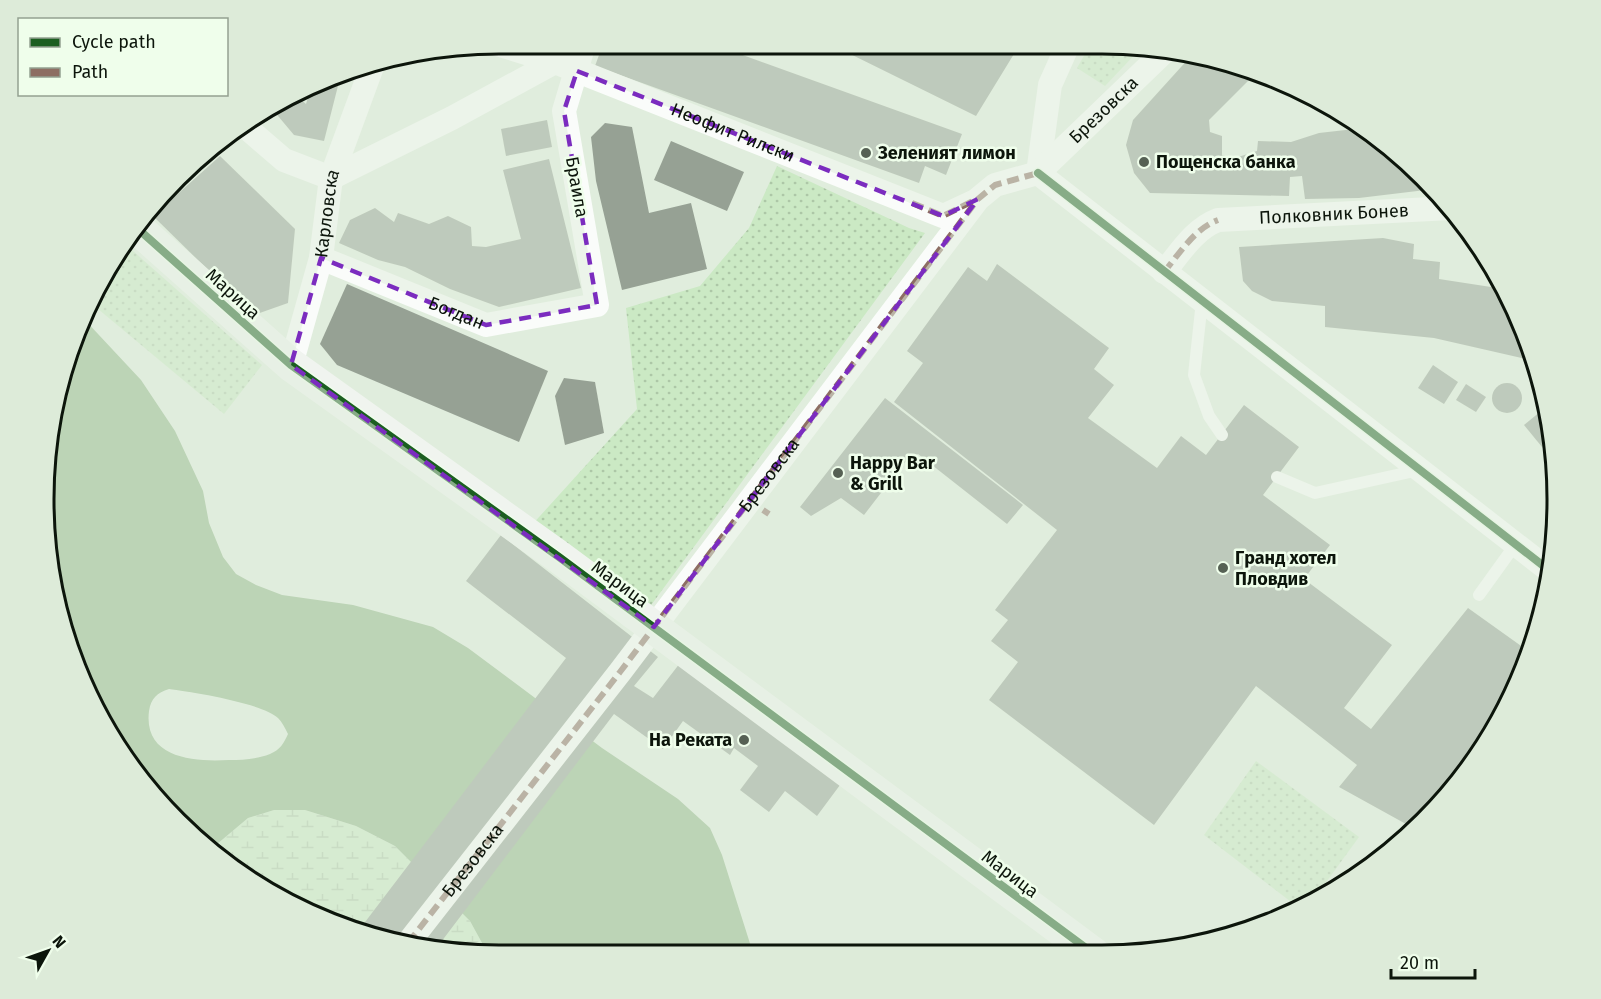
<svg xmlns="http://www.w3.org/2000/svg" width="1601" height="999" font-family="'Fira Sans',sans-serif">
<style>
.wetland{fill:url(#wetland-marsh)}
.park{fill:url(#park-dots)}
.water{fill:#90b587;fill-rule:evenodd}
.building{fill:#96a194}
.lines{fill:none;stroke-linecap:round;stroke-linejoin:round}
.lane{stroke:#fafcfa;stroke-width:12}
.street{stroke:#fafcfa;stroke-width:24}
.secondary{stroke:#f0f4ef;stroke-width:33}
.quiet{stroke:#8d6e63;stroke-width:6;stroke-dasharray:12 6;stroke-linecap:butt}
.cycleway-casing{stroke:#effeeb;stroke-width:11}
.cycleway{stroke:#1b5e20;stroke-width:8}
.marked{fill:none;stroke:#7b2cbf;stroke-width:4.5;stroke-dasharray:12 8;stroke-linejoin:round}
.poi-dot{fill:#566154;stroke:#effeeb;stroke-width:2}
.labels{text-anchor:middle;dominant-baseline:central;stroke-width:5;stroke-linejoin:round;paint-order:stroke}
.street-label{font-size:18px;fill:#0c150b;stroke:#effeeb}
.poi-label{font-size:18px;font-weight:bold;fill:#0c150b;stroke:#effeeb;text-anchor:start}
.rim{fill:none;stroke:#0c150b;stroke-width:3}
</style>
<defs>
<pattern id="wetland-marsh" width="20" height="14" patternUnits="userSpaceOnUse" patternTransform="scale(1.5)"><rect width="20" height="14" fill="#cbe9c4"/><path d="M1 5h8M5 5V1M11 12h8M15 12V8" fill="none" stroke="#adc7a7"/></pattern>
<pattern id="park-dots" width="8" height="8" patternUnits="userSpaceOnUse" patternTransform="scale(1.5)"><rect width="8" height="8" fill="#cbe9c4"/><path d="M2 2h.1M6 6h.1" fill="none" stroke="#adc7a7" stroke-width="1.8" stroke-linecap="round"/></pattern>
</defs>
<rect width="100%" height="100%" fill="#e0eddd"/>
<g class="wetland">
<path d="M 89,685 L 142,767 L 156,796 L 138,777 Z"/>
<path d="M 274,810 L 305,810 L 356,826 L 395,846 L 470,921 L 487,952 L 440,952 L 325,921 L 222,861 L 210,850 L 248,818 Z"/>
</g>
<g class="park">
<path d="M 1089,47 L 1142,47 L 1105,86 L 1077,68 Z"/>
<path d="M 777,166 L 909,228 L 925,233 L 646,612 L 530,527 L 637,409 L 626,308 L 700,286 L 749,228 Z"/>
<path d="M 124,243 L 262,365 L 224,414 L 92,304 Z"/>
<path d="M 1256,761 L 1359,837 L 1311,903 L 1299,908 L 1204,835 Z"/>
</g>
<path class="water" d="M 84,319 L 141,380 L 175,431 L 203,491 L 209,523 L 223,557 L 236,574 L 256,585 L 282,595 L 353,605 L 433,627 L 468,648 L 602,748 L 678,799 L 710,828 L 722,855 L 753,953 L 487,952 L 470,921 L 395,846 L 356,826 L 305,810 L 274,810 L 248,818 L 210,850 L 156,796 L 142,767 L 89,685 L 68,646 L 44,499 L 68,353 ZM 169,689 C 192,692 262,703 278,718 C 282,722 285,728 288,734 C 284,743 280,750 270,754 C 257,759 243,760 229,760 C 195,762 143,759 149,711 C 151,698 157,693 169,689 Z"/>
<g class="building">
<path d="M 527,44 L 575,44 L 571,57 Z"/>
<path d="M 603,44 L 715,45 L 962,134 L 946,175 L 925,166 L 919,183 L 595,66 Z"/>
<path d="M 832,45 L 930,46 L 944,53 L 948,46 L 1013,46 L 1017,49 L 976,116 Z"/>
<path d="M 1191,56 L 1256,73 L 1209,120 L 1210,132 L 1222,136 L 1222,155 L 1235,158 L 1257,151 L 1258,141 L 1291,142 L 1319,133 L 1363,128 L 1379,138 L 1434,189 L 1359,198 L 1305,199 L 1302,176 L 1290,177 L 1289,196 L 1150,193 L 1134,173 L 1126,145 L 1133,120 Z"/>
<path d="M 341,74 L 324,141 L 294,135 L 273,110 L 298,97 L 306,104 L 310,91 Z"/>
<path d="M 547,120 L 552,147 L 506,156 L 501,129 Z"/>
<path d="M 605,123 L 632,127 L 649,213 L 691,203 L 707,269 L 622,290 L 596,181 L 591,137 Z"/>
<path d="M 671,141 L 744,172 L 727,211 L 654,180 Z"/>
<path d="M 220,156 L 295,229 L 288,303 L 254,315 L 153,216 Z"/>
<path d="M 549,159 L 581,288 L 499,307 L 450,289 L 405,267 L 378,260 L 339,243 L 350,220 L 375,208 L 394,222 L 398,213 L 429,224 L 448,216 L 471,227 L 472,246 L 486,247 L 521,239 L 503,170 Z"/>
<path d="M 1383,238 L 1414,244 L 1413,259 L 1440,262 L 1439,279 L 1504,289 L 1535,361 L 1434,338 L 1325,327 L 1325,306 L 1272,301 L 1252,291 L 1243,281 L 1239,247 Z"/>
<path d="M 997,264 L 1109,348 L 1094,369 L 1114,385 L 1088,418 L 1157,468 L 1181,436 L 1206,455 L 1244,405 L 1299,447 L 1263,495 L 1330,545 L 1304,579 L 1392,645 L 1344,708 L 1371,729 L 1468,608 L 1524,648 L 1517,660 L 1524,664 L 1511,701 L 1463,777 L 1415,829 L 1339,787 L 1357,765 L 1256,686 L 1154,825 L 989,700 L 1018,662 L 991,641 L 1008,620 L 995,610 L 1057,530 L 894,402 L 923,363 L 907,351 L 968,267 L 987,281 Z"/>
<path d="M 347,284 L 548,371 L 519,442 L 337,365 L 320,344 Z"/>
<path d="M 1433,365 L 1458,382 L 1444,404 L 1418,388 Z"/>
<path d="M 564,378 L 595,382 L 604,433 L 565,445 L 555,396 Z"/>
<circle cx="1507" cy="398" r="15"/>
<path d="M 1466,384 L 1486,397 L 1476,412 L 1456,400 Z"/>
<path d="M 885,398 L 1023,505 L 1007,524 L 918,454 L 904,463 L 864,515 L 841,498 L 811,516 L 800,507 Z"/>
<path d="M 1546,407 L 1554,440 L 1554,456 L 1551,458 L 1524,425 Z"/>
<path d="M 501,535 L 658,657 L 634,686 L 653,698 L 680,663 L 840,785 L 817,816 L 785,791 L 769,812 L 740,790 L 758,766 L 734,748 L 730,755 L 683,721 L 663,749 L 614,714 L 435,950 L 359,930 L 566,658 L 466,581 Z"/>
</g>
<g class="lines">
<g class="lane">
<path d="M 1202,301 L 1194,375 L 1209,416 L 1222,435"/>
<path d="M 1277,477 L 1315,493 L 1419,470"/>
<path d="M 1479,595 L 1515,545"/>
</g>
<g class="street">
<path id="s1" d="M 497,44 L 555,62 L 943,216 L 973,202"/>
<path d="M 247,125 L 248,129 L 284,160 L 331,178 L 452,118 L 555,62"/>
<path d="M 1038,173 L 1550,571"/>
<path d="M 1038,173 L 1050,85 L 1067,47"/>
<path id="s2" d="M 321,258 L 486,325 L 597,305 L 564,111 L 584,44"/>
<path id="s3" d="M 1164,272 C 1180,253 1194,229 1218,220 L 1451,208"/>
<path id="s4" d="M 291,365 L 321,258 L 331,178 L 373,64"/>
<path id="s5" d="M 408,943 L 620,672 L 978,199 L 995,185 L 1038,173 L 1167,49"/>
</g>
<path class="secondary" d="M 137,228 L 291,365 L 559,557 L 1094,954"/>
<g class="quiet">
<path d="M 912,203 L 943,216 L 975,200"/>
<path d="M 1164,272 C 1180,253 1194,229 1218,220"/>
<path d="M 763,510 L 769,514"/>
<path d="M 408,943 L 620,672 L 978,199 L 995,185 L 1038,173"/>
</g>
<g class="cycleway-casing">
<g id="cycleway">
<path d="M 1038,173 L 1550,571"/>
<path d="M 137,228 L 291,365 L 559,557 L 1094,954"/>
</g>
</g>
<use href="#cycleway" class="cycleway"/>
</g>
<path d="M0 0H1601V999H0ZM 577,71 L 943,216 L 978,199 L 654,627 L 291,365 L 321,258 L 486,325 L 597,305 L 564,111 Z" fill="#e0eddd" fill-opacity=".55" fill-rule="evenodd"/>
<path class="marked" d="M 577,71 L 943,216 L 978,199 L 654,627 L 291,365 L 321,258 L 486,325 L 597,305 L 564,111 Z"/>
<g class="poi-dot">
<circle cx="866" cy="153" r="6"/>
<circle cx="1144" cy="162" r="6"/>
<circle cx="838" cy="473" r="6"/>
<circle cx="1223" cy="568" r="6"/>
<circle cx="744" cy="740" r="6"/>
</g>
<g class="labels">
<g class="street-label">
<text stroke="none"><textPath href="#s5" startOffset="1095">Брезовска</textPath></text>
<text stroke="none"><textPath href="#s1" startOffset="252">Неофит Рилски</textPath></text>
<text transform="translate(577 187) rotate(80)">Браила</text>
<text stroke="none"><textPath href="#s4" startOffset="156">Карловска</textPath></text>
<text stroke="none"><textPath href="#s3" startOffset="192">Полковник Бонев</textPath></text>
<text transform="translate(233 294) rotate(42)">Марица</text>
<text stroke="none"><textPath href="#s2" startOffset="146">Богдан</textPath></text>
<text stroke="none"><textPath href="#s5" startOffset="591">Брезовска</textPath></text>
<text transform="translate(620 584) rotate(36)">Марица</text>
<text stroke="none"><textPath href="#s5" startOffset="105">Брезовска</textPath></text>
<text transform="translate(1010 874) rotate(37)">Марица</text>
</g>
<g class="poi-label">
<text x="878" y="153">Зеленият лимон</text>
<text x="1156" y="162">Пощенска банка</text>
<text x="850" y="463">Happy Bar<tspan x="850" dy="21">&amp; Grill</tspan></text>
<text x="1235" y="558">Гранд хотел<tspan x="1235" dy="21">Пловдив</tspan></text>
<text x="732" y="740" text-anchor="end">На Реката</text>
</g>
</g>
<path d="M0 0H1601V999H0ZM499 54H1102A445 445 0 0 1 1547 499V500A445 445 0 0 1 1102 945H499A445 445 0 0 1 54 500V499A445 445 0 0 1 499 54Z" fill="#ddebd9" fill-rule="evenodd"/>
<path class="rim" d="M499 54H1102A445 445 0 0 1 1547 499V500A445 445 0 0 1 1102 945H499A445 445 0 0 1 54 500V499A445 445 0 0 1 499 54Z"/>
<rect x="18" y="18" width="210" height="78" fill="#effeeb" stroke="#94a191" stroke-width="1.5"/>
<rect x="30" y="38" width="30" height="9" fill="#1b5e20" stroke="#94a191" stroke-width="1.5"/>
<text x="72" y="48" font-size="18" fill="#0c150b">Cycle path</text>
<rect x="30" y="68" width="30" height="9" fill="#8d6e63" stroke="#94a191" stroke-width="1.5"/>
<text x="72" y="78" font-size="18" fill="#0c150b">Path</text>
<g transform="translate(48 951) rotate(50)" stroke="#effeeb" stroke-width="4.5" paint-order="stroke">
<path d="M0-4.5L10 22L0 15L-10 22Z" fill="#0c150b"/>
<text y="-9" font-size="16" font-weight="bold" text-anchor="middle" fill="#0c150b">N</text>
</g>
<path d="M1391 969v9h84v-9" fill="none" stroke="#0c150b" stroke-width="3"/>
<text x="1400" y="969" font-size="18" fill="#0c150b" stroke="#effeeb" stroke-width="4.5" paint-order="stroke">20 m</text>
</svg>
